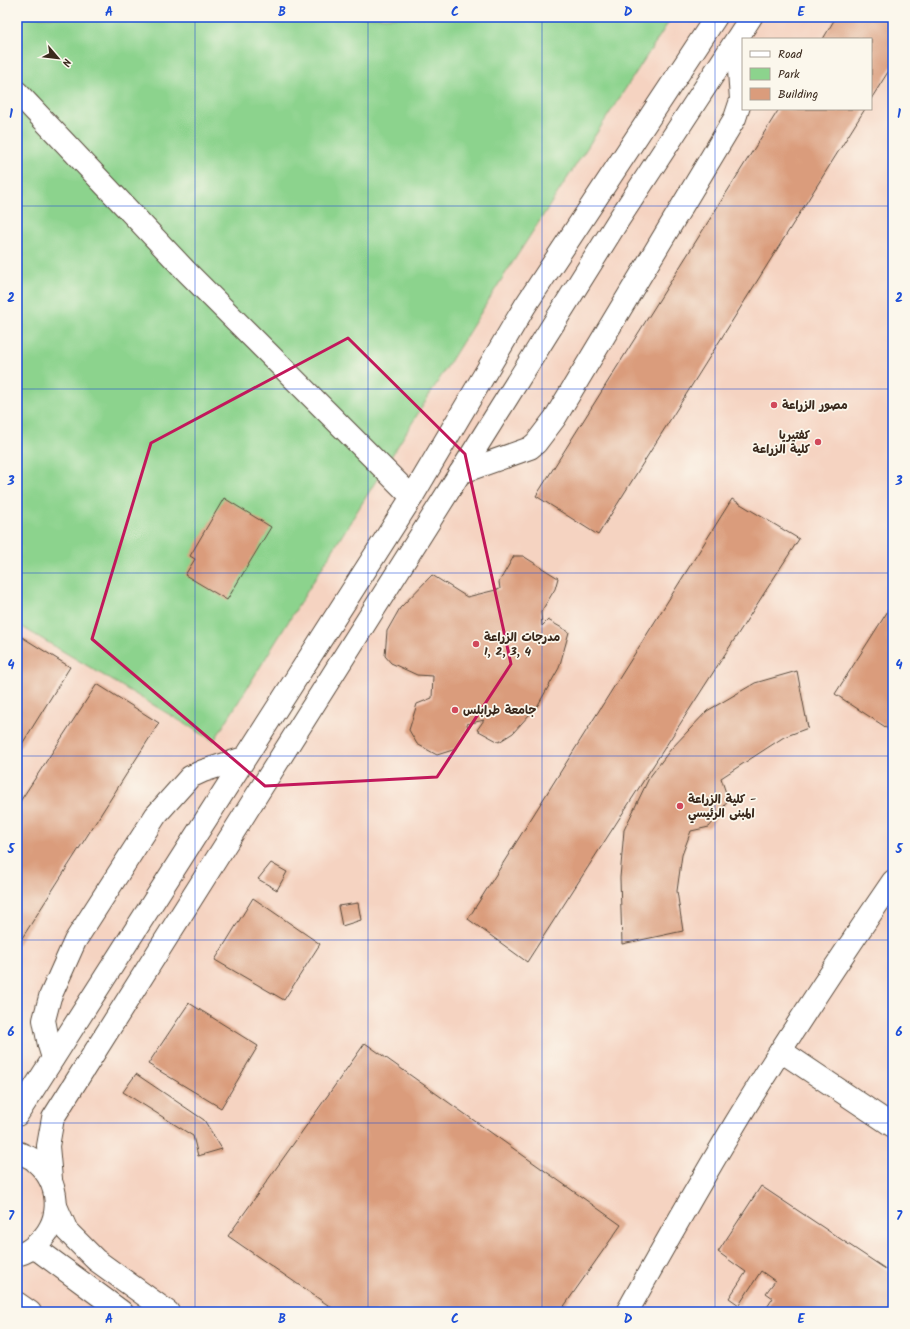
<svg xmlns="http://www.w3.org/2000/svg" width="910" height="1329" font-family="Kalam,'Playpen Sans Arabic',sans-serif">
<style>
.built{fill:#f5d3c1;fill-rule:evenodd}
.green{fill:#8cd38d;stroke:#647e56}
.building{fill:#da9c7c}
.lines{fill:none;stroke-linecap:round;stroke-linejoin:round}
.minor-casing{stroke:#574739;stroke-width:24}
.minor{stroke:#fff;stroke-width:22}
.marked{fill:none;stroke:#c2185b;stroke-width:3;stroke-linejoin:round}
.grid{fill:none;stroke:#1d4ed8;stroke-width:1;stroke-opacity:0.55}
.poi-dot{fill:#d1495b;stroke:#fbf7ec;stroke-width:1.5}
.labels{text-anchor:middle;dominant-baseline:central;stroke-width:3.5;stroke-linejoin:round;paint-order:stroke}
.poi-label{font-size:12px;font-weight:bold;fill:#3b2a1e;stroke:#fbf7ec;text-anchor:start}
.neatline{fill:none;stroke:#1d4ed8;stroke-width:1.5}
.grid-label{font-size:13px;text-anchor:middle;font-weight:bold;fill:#1d4ed8}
</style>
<rect width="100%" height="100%" fill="#fbf7ec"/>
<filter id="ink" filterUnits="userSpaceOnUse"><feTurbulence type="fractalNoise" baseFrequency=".025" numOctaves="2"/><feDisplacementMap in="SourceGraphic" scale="8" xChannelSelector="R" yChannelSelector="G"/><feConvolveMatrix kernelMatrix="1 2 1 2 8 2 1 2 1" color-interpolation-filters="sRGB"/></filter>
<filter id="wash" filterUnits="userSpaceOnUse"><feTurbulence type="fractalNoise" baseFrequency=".012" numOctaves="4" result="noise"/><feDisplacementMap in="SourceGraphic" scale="16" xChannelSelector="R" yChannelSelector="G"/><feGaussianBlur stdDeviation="0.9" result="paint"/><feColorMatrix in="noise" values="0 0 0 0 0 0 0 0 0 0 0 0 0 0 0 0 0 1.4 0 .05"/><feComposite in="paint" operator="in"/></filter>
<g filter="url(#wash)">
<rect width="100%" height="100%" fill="#f3ebd4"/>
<path class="built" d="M 17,17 L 893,17 L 893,1312 L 17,1312 ZM 743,39 L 871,39 L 871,109 L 743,109 Z"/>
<path class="green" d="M 17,17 L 672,17 L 498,285 L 214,741 L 17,624 Z"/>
<g id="blocks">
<g class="building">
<path d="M 836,17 L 893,17 L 893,64 L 871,99 L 871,39 L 823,39 Z"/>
<path d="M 779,109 L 865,109 L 598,535 L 536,496 Z"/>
<path d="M 224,498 L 271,527 L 227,600 L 185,575 L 195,559 L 190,556 Z"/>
<path d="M 732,499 L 799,539 L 527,962 L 468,919 Z"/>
<path d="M 514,556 L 523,556 L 558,578 L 555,589 L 541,612 L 542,626 L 548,620 L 569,632 L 559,668 L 538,705 L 513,733 L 499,742 L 477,730 L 484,720 L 467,724 L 468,728 L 456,749 L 437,755 L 417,744 L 409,730 L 417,704 L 432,698 L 433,676 L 417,675 L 391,663 L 385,656 L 387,631 L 400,608 L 432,575 L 467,597 L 500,589 L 499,582 Z"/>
<path d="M 893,603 L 893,732 L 835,694 Z"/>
<path d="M 17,634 L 70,667 L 17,752 Z"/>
<path d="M 797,671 L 808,728 L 784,737 L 721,778 L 728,799 L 720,814 L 709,827 L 691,831 L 682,855 L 677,891 L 683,931 L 622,944 L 620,878 L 624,830 L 649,778 L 671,749 L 707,711 L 755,683 Z"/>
<path d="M 97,684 L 159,723 L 17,946 L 17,806 Z"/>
<path d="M 271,863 L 287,872 L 277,890 L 258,879 Z"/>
<path d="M 253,898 L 320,944 L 284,1000 L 215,960 Z"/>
<path d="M 358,903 L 361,920 L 342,926 L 338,906 Z"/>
<path d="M 189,1003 L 258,1046 L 221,1108 L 148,1064 Z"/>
<path d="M 365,1043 L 621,1225 L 560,1312 L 338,1312 L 228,1236 Z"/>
<path d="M 136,1074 L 204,1120 L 222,1149 L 198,1156 L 193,1136 L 123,1092 Z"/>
<path d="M 761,1186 L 893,1274 L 893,1312 L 764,1312 L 773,1298 L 766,1293 L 775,1281 L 761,1271 L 739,1305 L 729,1298 L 746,1272 L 718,1252 Z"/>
</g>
</g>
</g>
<g filter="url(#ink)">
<use href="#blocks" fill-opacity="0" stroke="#574739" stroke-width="1"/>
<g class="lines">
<g class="minor-casing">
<g id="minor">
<path d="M 17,92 L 186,271 L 412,497"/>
<path d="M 460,473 L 530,448 L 536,443 L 555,418 L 735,118 L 741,100 L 737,40"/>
<path d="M 781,1051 L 893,1126"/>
<path d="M 53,1058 L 49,1045 L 44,1020 L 50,997 L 75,941 L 156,815 L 190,777 L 203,771 L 244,758"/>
<path d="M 17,1115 L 412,497 L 525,306 L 716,17"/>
<path d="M 17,1152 C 23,1155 32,1157 36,1162 C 60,1183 63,1218 40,1241 C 34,1247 26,1253 17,1255"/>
<path d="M 51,1179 L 48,1146 L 53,1118 L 460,473 L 619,219 L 751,17"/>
<path d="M 56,1206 L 67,1231 L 96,1260 L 168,1312"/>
<path d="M 34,1247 L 122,1312"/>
<path d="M 17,1303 L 30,1312"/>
<path d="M 627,1312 C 662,1249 698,1186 735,1124 C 785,1041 839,960 893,881"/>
</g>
</g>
<use href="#minor" class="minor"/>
</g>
</g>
<path class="marked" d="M 348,338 L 465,454 L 511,664 L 437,777 L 265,786 L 92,639 L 151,443 Z"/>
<path class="grid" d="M 195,17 L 195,1312M 368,17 L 368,1312M 542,17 L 542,1312M 715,17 L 715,1312M 17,206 L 893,206M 17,389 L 893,389M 17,573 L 893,573M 17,756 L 893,756M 17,940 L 893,940M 17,1123 L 893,1123"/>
<g class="poi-dot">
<circle cx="774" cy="405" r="4"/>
<circle cx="818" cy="442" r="4"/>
<circle cx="476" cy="644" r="4"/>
<circle cx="455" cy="710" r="4"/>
<circle cx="680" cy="806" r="4"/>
</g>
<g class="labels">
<g class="poi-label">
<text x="782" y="405">مصور الزراعة</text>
<text x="810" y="435" text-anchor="end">كفتيريا<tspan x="810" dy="14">كلية الزراعة</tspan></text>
<text x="484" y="637">مدرجات الزراعة<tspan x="484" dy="14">1, 2, 3, 4</tspan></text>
<text x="463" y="710">جامعة طرابلس</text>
<text x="688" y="799">كلية الزراعة -<tspan x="688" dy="14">المبنى الرئيسي</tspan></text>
</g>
</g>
<rect width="910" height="1329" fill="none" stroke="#fbf7ec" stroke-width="44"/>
<rect x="742" y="38" width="130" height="72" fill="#fbf7ec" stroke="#aea59a"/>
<rect x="750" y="51" width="20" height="6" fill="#ffffff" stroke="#aea59a"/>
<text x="778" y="58" font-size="12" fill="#3b2a1e">Road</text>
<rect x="750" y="68" width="20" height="12" fill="#8cd38d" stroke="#aea59a"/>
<text x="778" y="78" font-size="12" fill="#3b2a1e">Park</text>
<rect x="750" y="88" width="20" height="12" fill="#da9c7c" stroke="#aea59a"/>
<text x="778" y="98" font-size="12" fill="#3b2a1e">Building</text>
<g transform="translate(58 58) rotate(118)" stroke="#fbf7ec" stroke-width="3" paint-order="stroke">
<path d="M0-3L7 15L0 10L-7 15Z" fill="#3b2a1e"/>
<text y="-6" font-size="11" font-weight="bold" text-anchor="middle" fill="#3b2a1e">N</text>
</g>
<rect x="22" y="22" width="866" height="1285" class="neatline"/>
<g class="grid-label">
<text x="109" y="16">A</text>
<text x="282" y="16">B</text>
<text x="455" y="16">C</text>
<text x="628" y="16">D</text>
<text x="801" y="16">E</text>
<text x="11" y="118">1</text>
<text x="899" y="118">1</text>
<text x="11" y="302">2</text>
<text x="899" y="302">2</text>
<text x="11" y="485">3</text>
<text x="899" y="485">3</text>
<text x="11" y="669">4</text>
<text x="899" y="669">4</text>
<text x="11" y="853">5</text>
<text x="899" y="853">5</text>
<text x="11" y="1036">6</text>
<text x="899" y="1036">6</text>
<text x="11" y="1220">7</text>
<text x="899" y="1220">7</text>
<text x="109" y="1323">A</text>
<text x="282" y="1323">B</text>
<text x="455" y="1323">C</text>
<text x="628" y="1323">D</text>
<text x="801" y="1323">E</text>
</g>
</svg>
